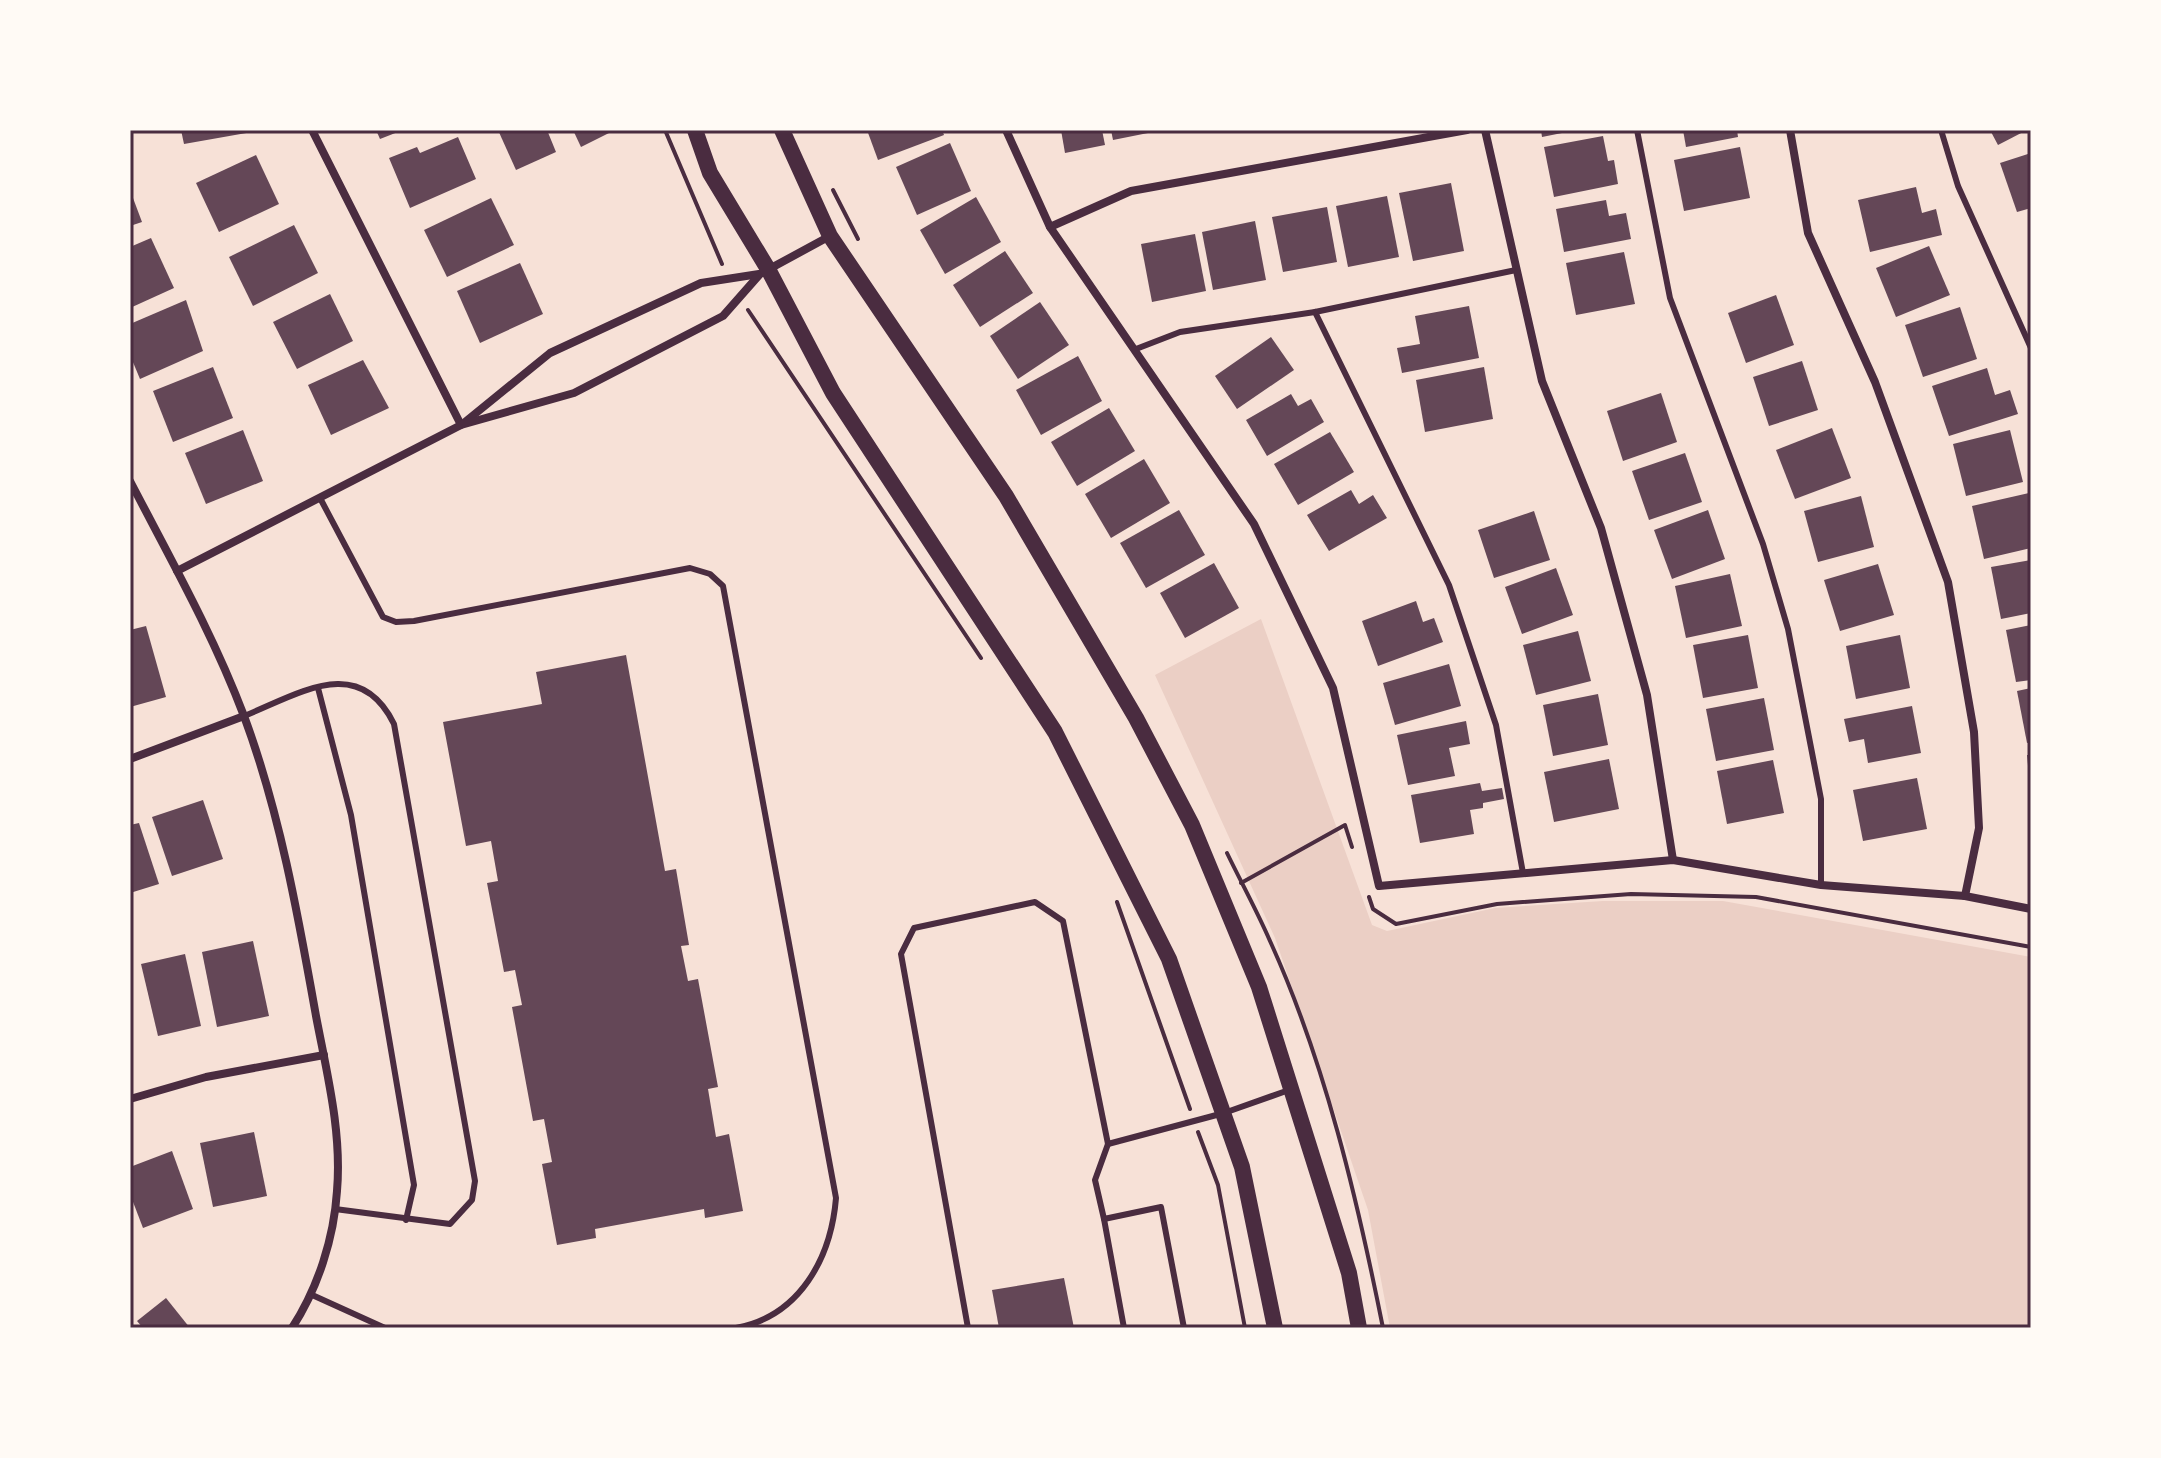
<svg xmlns="http://www.w3.org/2000/svg" width="2161" height="1458" font-family="Lato,sans-serif">
<style>
.green{fill:#ebcfc5}
.building{fill:#644757}
.lines{fill:none;stroke-linecap:round;stroke-linejoin:round}
.path{stroke:#4a2c40;stroke-width:4}
.service{stroke:#4a2c40;stroke-width:6}
.minor{stroke:#4a2c40;stroke-width:8}
.secondary{stroke:#4a2c40;stroke-width:16}
.neatline{fill:none;stroke:#4a2c40;stroke-width:3}
</style>
<rect width="100%" height="100%" fill="#f7e1d7"/>
<path class="green" d="M 1261,619 L 1372,925 L 1387,931 L 1495,908 L 1603,901 L 1723,901 L 2031,957 L 2031,1328 L 1390,1328 L 1368,1210 L 1275,938 L 1155,675 Z"/>
<g class="building">
<path d="M 181,130 L 252,130 L 252,132 L 184,144 Z"/>
<path d="M 376,130 L 403,130 L 380,139 Z"/>
<path d="M 498,130 L 547,130 L 556,152 L 516,170 Z"/>
<path d="M 573,130 L 615,130 L 581,147 Z"/>
<path d="M 867,130 L 942,130 L 944,135 L 878,160 Z"/>
<path d="M 1061,130 L 1102,130 L 1105,145 L 1065,153 Z"/>
<path d="M 1111,130 L 1158,130 L 1158,131 L 1113,140 Z"/>
<path d="M 1541,130 L 1572,130 L 1572,131 L 1542,137 Z"/>
<path d="M 1683,130 L 1737,130 L 1738,137 L 1686,147 Z"/>
<path d="M 1990,130 L 2027,130 L 1998,145 Z"/>
<path d="M 1603,136 L 1608,161 L 1614,160 L 1618,184 L 1554,197 L 1544,147 Z"/>
<path d="M 458,137 L 476,179 L 410,208 L 389,158 L 417,147 L 420,153 Z"/>
<path d="M 950,143 L 971,191 L 917,215 L 896,167 Z"/>
<path d="M 1740,147 L 1750,198 L 1684,211 L 1674,160 Z"/>
<path d="M 2031,153 L 2031,208 L 2017,212 L 2000,163 Z"/>
<path d="M 256,155 L 279,204 L 219,232 L 196,183 Z"/>
<path d="M 1451,183 L 1464,251 L 1413,261 L 1399,193 Z"/>
<path d="M 1916,187 L 1922,213 L 1936,209 L 1942,235 L 1870,252 L 1858,200 Z"/>
<path d="M 130,190 L 142,222 L 130,226 Z"/>
<path d="M 1387,196 L 1399,257 L 1348,267 L 1336,206 Z"/>
<path d="M 976,197 L 1001,242 L 945,274 L 920,230 Z"/>
<path d="M 491,198 L 514,245 L 447,277 L 424,230 Z"/>
<path d="M 1606,200 L 1609,216 L 1626,213 L 1631,239 L 1564,252 L 1556,209 Z"/>
<path d="M 1327,207 L 1337,262 L 1283,272 L 1272,217 Z"/>
<path d="M 1255,221 L 1266,280 L 1213,290 L 1202,232 Z"/>
<path d="M 294,225 L 318,273 L 253,306 L 229,257 Z"/>
<path d="M 1195,234 L 1206,291 L 1152,302 L 1141,244 Z"/>
<path d="M 151,238 L 174,288 L 130,308 L 130,247 Z"/>
<path d="M 1929,246 L 1950,295 L 1896,317 L 1876,268 Z"/>
<path d="M 1005,251 L 1033,293 L 980,327 L 953,285 Z"/>
<path d="M 1624,252 L 1635,304 L 1576,315 L 1566,263 Z"/>
<path d="M 520,263 L 543,314 L 480,343 L 457,291 Z"/>
<path d="M 330,294 L 353,341 L 297,369 L 273,322 Z"/>
<path d="M 1776,295 L 1794,345 L 1746,363 L 1728,313 Z"/>
<path d="M 186,300 L 203,351 L 140,379 L 130,355 L 130,324 Z"/>
<path d="M 1040,302 L 1069,345 L 1018,379 L 990,336 Z"/>
<path d="M 1469,306 L 1479,358 L 1402,373 L 1397,348 L 1420,344 L 1415,316 Z"/>
<path d="M 1960,307 L 1977,359 L 1923,377 L 1905,325 Z"/>
<path d="M 1271,337 L 1294,370 L 1237,409 L 1215,376 Z"/>
<path d="M 1078,356 L 1102,401 L 1041,435 L 1016,390 Z"/>
<path d="M 363,360 L 389,408 L 331,435 L 308,385 Z"/>
<path d="M 1802,361 L 1818,410 L 1769,426 L 1753,377 Z"/>
<path d="M 213,367 L 233,418 L 173,442 L 153,391 Z"/>
<path d="M 1484,367 L 1493,419 L 1425,432 L 1416,380 Z"/>
<path d="M 1987,368 L 1995,395 L 2010,390 L 2018,414 L 1949,436 L 1932,386 Z"/>
<path d="M 1661,393 L 1677,442 L 1623,461 L 1607,411 Z"/>
<path d="M 1291,394 L 1298,406 L 1311,399 L 1324,422 L 1267,456 L 1246,420 Z"/>
<path d="M 1109,408 L 1135,451 L 1077,486 L 1051,442 Z"/>
<path d="M 1832,428 L 1851,478 L 1795,499 L 1776,450 Z"/>
<path d="M 243,430 L 263,481 L 206,504 L 185,453 Z"/>
<path d="M 2010,430 L 2023,482 L 1966,496 L 1953,444 Z"/>
<path d="M 1330,432 L 1354,472 L 1298,505 L 1274,464 Z"/>
<path d="M 1685,453 L 1702,502 L 1649,520 L 1632,471 Z"/>
<path d="M 1144,459 L 1170,503 L 1111,538 L 1085,494 Z"/>
<path d="M 1351,490 L 1359,504 L 1373,495 L 1387,518 L 1329,551 L 1307,515 Z"/>
<path d="M 2029,493 L 2031,548 L 1984,559 L 1972,506 Z"/>
<path d="M 1861,496 L 1874,547 L 1818,562 L 1804,511 Z"/>
<path d="M 1179,510 L 1205,555 L 1146,588 L 1120,543 Z"/>
<path d="M 1708,510 L 1725,559 L 1672,579 L 1654,530 Z"/>
<path d="M 1534,511 L 1550,560 L 1494,578 L 1478,530 Z"/>
<path d="M 2031,560 L 2031,613 L 2001,619 L 1991,567 Z"/>
<path d="M 1214,563 L 1239,608 L 1185,638 L 1160,593 Z"/>
<path d="M 1878,564 L 1894,615 L 1840,631 L 1824,580 Z"/>
<path d="M 1556,568 L 1573,615 L 1522,634 L 1505,587 Z"/>
<path d="M 1730,574 L 1742,626 L 1686,638 L 1675,586 Z"/>
<path d="M 1416,601 L 1423,622 L 1434,618 L 1443,642 L 1378,666 L 1362,621 Z"/>
<path d="M 2031,625 L 2031,680 L 2016,682 L 2006,630 Z"/>
<path d="M 146,626 L 166,697 L 130,707 L 130,630 Z"/>
<path d="M 1578,631 L 1591,681 L 1536,695 L 1523,645 Z"/>
<path d="M 1748,635 L 1758,688 L 1703,698 L 1693,645 Z"/>
<path d="M 1900,635 L 1910,688 L 1856,699 L 1846,646 Z"/>
<path d="M 626,655 L 665,871 L 676,869 L 689,945 L 681,946 L 688,981 L 698,979 L 718,1087 L 708,1089 L 716,1137 L 729,1134 L 743,1211 L 705,1218 L 704,1209 L 595,1229 L 596,1238 L 557,1245 L 542,1164 L 552,1162 L 544,1119 L 533,1121 L 512,1007 L 522,1005 L 515,970 L 504,972 L 487,883 L 498,881 L 491,841 L 466,846 L 443,722 L 542,704 L 536,672 Z"/>
<path d="M 1449,664 L 1461,706 L 1395,725 L 1383,683 Z"/>
<path d="M 2031,688 L 2031,742 L 2027,743 L 2017,691 Z"/>
<path d="M 1598,694 L 1608,745 L 1553,756 L 1543,705 Z"/>
<path d="M 1764,698 L 1774,750 L 1716,761 L 1706,709 Z"/>
<path d="M 1912,706 L 1921,753 L 1868,763 L 1864,739 L 1849,742 L 1844,719 Z"/>
<path d="M 1466,721 L 1470,744 L 1449,748 L 1455,776 L 1408,785 L 1397,735 Z"/>
<path d="M 2027,755 L 2031,755 L 2031,776 L 2029,776 Z"/>
<path d="M 1609,759 L 1619,809 L 1554,822 L 1544,772 Z"/>
<path d="M 1773,760 L 1784,813 L 1727,824 L 1717,771 Z"/>
<path d="M 1917,778 L 1927,829 L 1863,841 L 1853,790 Z"/>
<path d="M 1480,783 L 1482,791 L 1502,788 L 1504,799 L 1483,803 L 1483,808 L 1470,810 L 1474,834 L 1420,843 L 1411,795 Z"/>
<path d="M 203,800 L 223,859 L 172,876 L 152,817 Z"/>
<path d="M 139,823 L 159,884 L 130,893 L 130,825 Z"/>
<path d="M 253,941 L 269,1016 L 217,1027 L 202,952 Z"/>
<path d="M 185,954 L 201,1026 L 158,1036 L 141,964 Z"/>
<path d="M 254,1132 L 267,1196 L 213,1207 L 200,1143 Z"/>
<path d="M 172,1151 L 193,1209 L 143,1228 L 130,1194 L 130,1167 Z"/>
<path d="M 1064,1278 L 1074,1328 L 999,1328 L 992,1290 Z"/>
<path d="M 166,1298 L 190,1328 L 143,1328 L 137,1321 Z"/>
</g>
<g class="lines">
<g class="path">
<path d="M 665,130 L 722,264"/>
<path d="M 833,190 L 858,239"/>
<path d="M 748,310 L 981,658"/>
<path d="M 1227,853 C 1241,882 1257,911 1270,941 C 1325,1062 1357,1198 1383,1328"/>
<path d="M 1241,883 L 1345,825 L 1352,847"/>
<path d="M 1369,897 L 1373,909 L 1396,924 L 1497,904 L 1631,894 L 1756,897 L 2031,947"/>
<path d="M 1117,902 L 1190,1109"/>
<path d="M 1198,1132 L 1218,1185 L 1245,1328"/>
</g>
<g class="service">
<path d="M 1637,130 L 1670,298 L 1763,544 L 1788,629 L 1821,799 L 1821,885"/>
<path d="M 1941,130 L 1958,186 L 2031,348"/>
<path d="M 1315,312 L 1449,585 L 1496,725 L 1523,873"/>
<path d="M 1136,349 L 1180,332 L 1315,312 L 1516,270"/>
<path d="M 320,498 L 383,617 L 396,622 L 414,621 L 690,568 L 710,574 L 723,586 L 836,1198 C 831,1258 800,1316 736,1328"/>
<path d="M 318,688 L 351,815 L 414,1185 L 406,1220"/>
<path d="M 244,716 C 299,694 359,653 394,724 L 475,1181 L 472,1200 L 450,1224 L 335,1209"/>
<path d="M 1108,1144 L 1095,1180 L 1104,1219 L 1161,1207 L 1184,1328"/>
<path d="M 1104,1219 L 1124,1328"/>
<path d="M 310,1294 L 385,1328"/>
<path d="M 968,1328 L 901,954 L 914,928 L 1035,902 L 1063,921 L 1108,1144 L 1224,1113 L 1289,1090"/>
</g>
<g class="minor">
<path d="M 312,130 L 461,425"/>
<path d="M 1006,130 L 1050,227 L 1254,524 L 1333,688 L 1379,886 L 1673,860 L 1821,885 L 1965,896 L 2031,909"/>
<path d="M 1485,130 L 1542,381 L 1601,528 L 1647,695 L 1673,860"/>
<path d="M 1790,130 L 1808,233 L 1875,382 L 1948,582 L 1974,732 L 1979,828 L 1965,896"/>
<path d="M 1050,227 L 1131,191 L 1467,130"/>
<path d="M 465,422 L 550,353 L 701,283 L 759,274"/>
<path d="M 130,481 C 170,558 213,634 244,716 C 280,813 298,915 316,1016 C 327,1074 342,1132 337,1191 C 334,1238 318,1288 292,1328"/>
<path d="M 177,571 L 461,425 L 574,393 L 723,316 L 760,274 L 830,236"/>
<path d="M 130,759 L 244,716"/>
<path d="M 130,1099 L 206,1077 L 324,1055"/>
</g>
<g class="secondary">
<path d="M 695,130 L 710,173 L 768,269 L 833,393 L 1055,732 L 1169,959 L 1242,1167 L 1275,1328"/>
<path d="M 782,130 L 830,236 L 1006,496 L 1136,718 L 1192,825 L 1259,987 L 1349,1273 L 1359,1328"/>
</g>
</g>
<rect width="2161" height="1458" fill="none" stroke="#fffaf5" stroke-width="264"/>
<rect x="132" y="132" width="1897" height="1194" class="neatline"/>
</svg>
